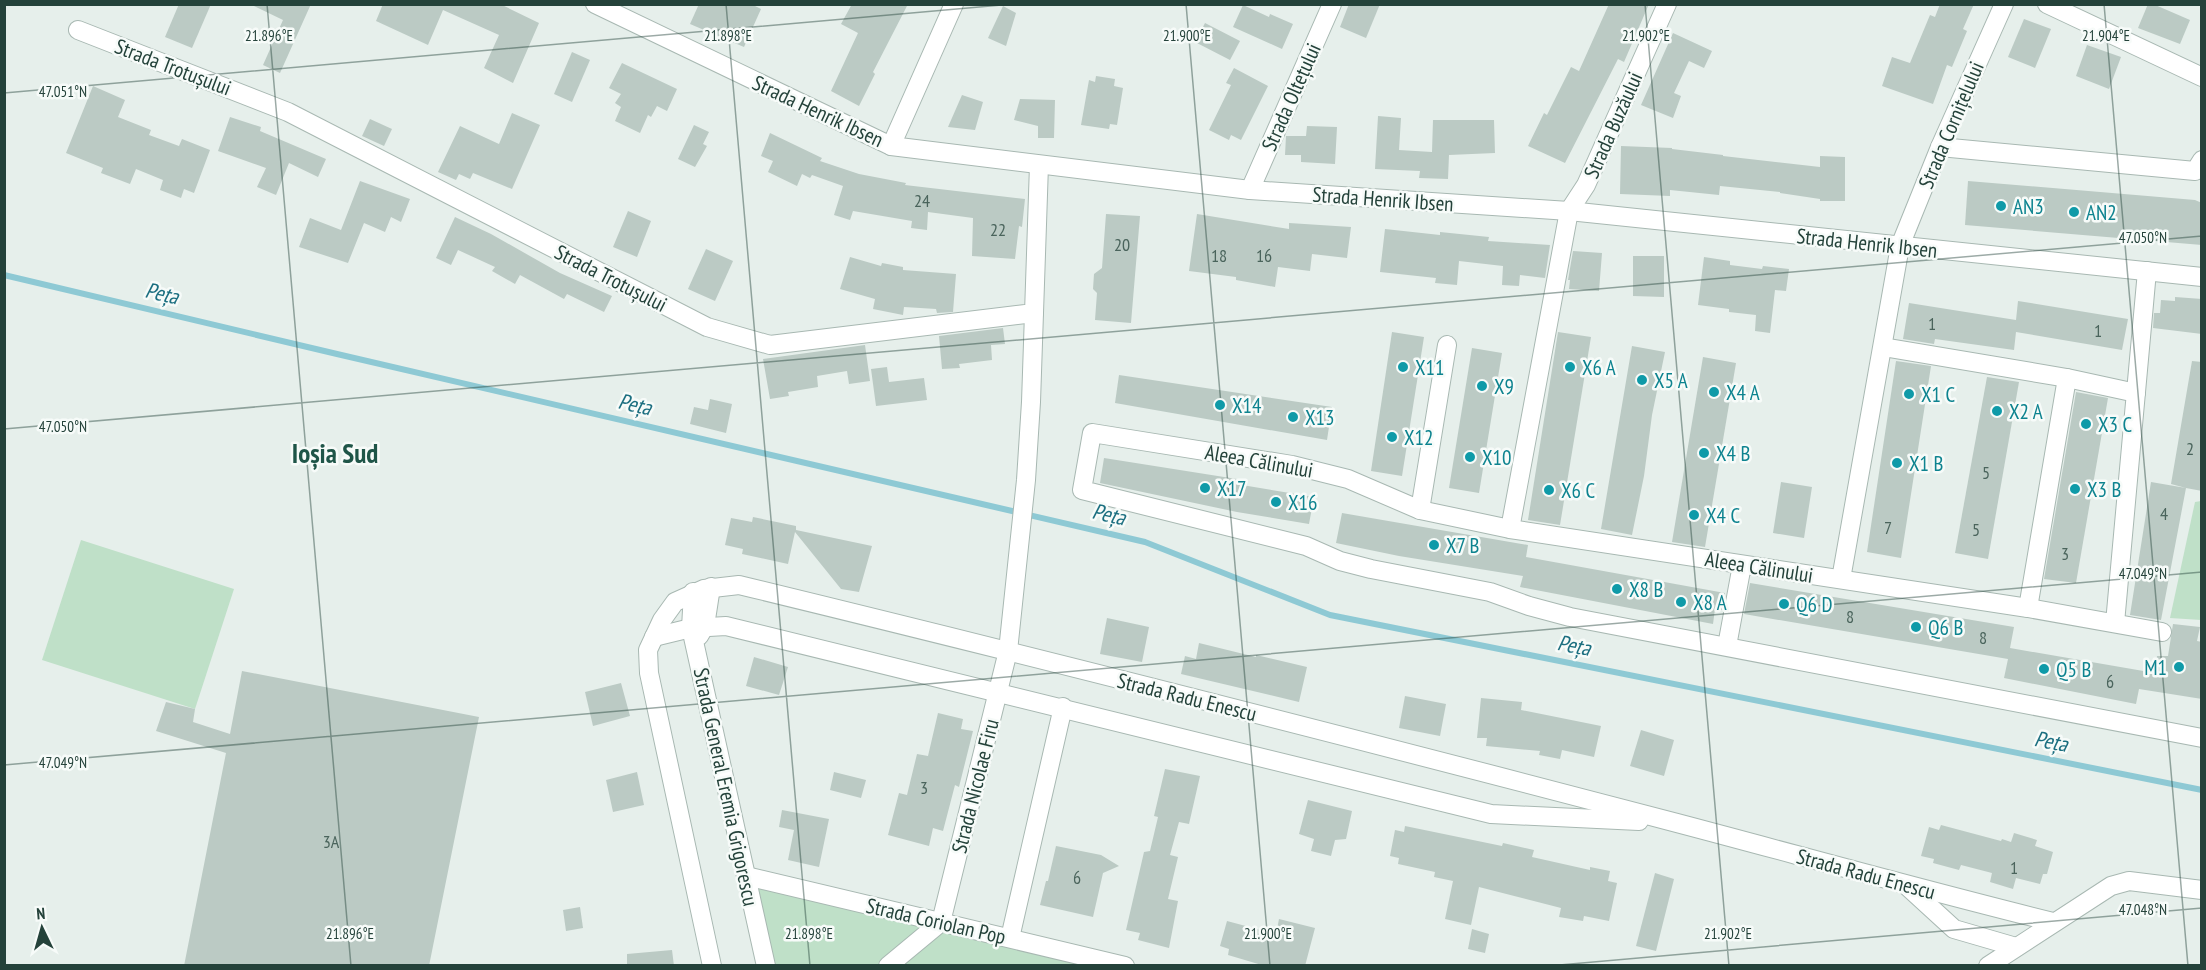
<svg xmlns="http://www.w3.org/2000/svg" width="2206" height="970" font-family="'PT Sans Narrow',sans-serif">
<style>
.green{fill:#bfe0c8}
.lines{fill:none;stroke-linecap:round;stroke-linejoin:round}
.stream{stroke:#8ec9d4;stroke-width:6}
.building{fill:#bbcac4}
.minor-casing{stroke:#a8b8b2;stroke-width:20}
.minor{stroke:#fff;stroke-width:18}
.ticks{fill:none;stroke:#24423a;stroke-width:1.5;stroke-opacity:0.45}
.culture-dot{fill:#0f9aa8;stroke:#f7fbf9;stroke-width:2}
.labels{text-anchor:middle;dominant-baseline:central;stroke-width:5;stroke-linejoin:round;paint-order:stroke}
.number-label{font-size:18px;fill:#4a645c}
.street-label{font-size:21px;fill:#24423a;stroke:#f7fbf9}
.culture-label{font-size:21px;fill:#0d838f;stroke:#f7fbf9;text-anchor:start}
.water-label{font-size:22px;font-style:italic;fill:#1c6f80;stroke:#f7fbf9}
.district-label{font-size:27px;font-weight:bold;fill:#1f5548;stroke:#f7fbf9}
.ticks-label{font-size:15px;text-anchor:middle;fill:#24423a;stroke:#f7fbf9;stroke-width:5;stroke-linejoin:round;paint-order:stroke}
</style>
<rect width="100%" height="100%" fill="#e6efeb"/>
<g class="green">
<path d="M 2201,501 L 2201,620 L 2170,618 L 2195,502 Z"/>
<path d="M 81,540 L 234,589 L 195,709 L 42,660 Z"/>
<path d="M 746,876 L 1125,965 L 766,965 Z"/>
</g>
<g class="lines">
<path class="stream" d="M 4,275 L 337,354 L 1145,542 L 1330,615 L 2202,790"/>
</g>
<g class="building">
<path d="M 179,4 L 211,4 L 192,48 L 165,37 Z"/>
<path d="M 250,4 L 311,4 L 280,73 L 263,65 L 283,20 Z"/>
<path d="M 383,4 L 500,4 L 539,23 L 513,83 L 484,68 L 499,35 L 443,10 L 428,45 L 376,21 Z"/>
<path d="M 699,4 L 751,4 L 761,9 L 744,47 L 690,24 Z"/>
<path d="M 852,4 L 908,4 L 873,72 L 875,74 L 859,106 L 831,91 L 858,33 L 841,24 Z"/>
<path d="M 1349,4 L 1380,4 L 1366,38 L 1340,27 Z"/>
<path d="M 1609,4 L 1649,4 L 1624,62 L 1618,59 L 1565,163 L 1528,146 L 1544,113 L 1547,115 L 1571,67 L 1579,71 Z"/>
<path d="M 1940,4 L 1974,4 L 1963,29 L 1967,31 L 1952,67 L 1947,65 L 1933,104 L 1882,86 L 1892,57 L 1910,63 L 1930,15 L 1935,17 Z"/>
<path d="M 2148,4 L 2153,4 L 2190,20 L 2180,44 L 2138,28 Z"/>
<path d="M 1243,5 L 1269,17 L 1270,14 L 1293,24 L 1282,49 L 1233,27 Z"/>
<path d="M 1003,6 L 1016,13 L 1006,46 L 988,38 Z"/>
<path d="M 2024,19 L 2051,29 L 2035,68 L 2008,57 Z"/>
<path d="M 1205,23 L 1240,41 L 1230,60 L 1195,42 Z"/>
<path d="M 1673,33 L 1712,51 L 1704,68 L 1689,61 L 1674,93 L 1681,96 L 1673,118 L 1641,105 Z"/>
<path d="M 2087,45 L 2121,57 L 2109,89 L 2076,76 Z"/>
<path d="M 572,52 L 590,60 L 572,102 L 554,94 Z"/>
<path d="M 622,63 L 677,89 L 667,111 L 657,106 L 651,117 L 648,115 L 640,133 L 615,121 L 621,107 L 615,103 L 621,94 L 609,88 Z"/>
<path d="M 1234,68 L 1268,86 L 1241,140 L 1231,135 L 1229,140 L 1209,130 L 1231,85 L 1226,83 Z"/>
<path d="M 1096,76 L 1115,79 L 1114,86 L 1123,88 L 1117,125 L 1110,124 L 1109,129 L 1081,125 L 1089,80 L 1095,82 Z"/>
<path d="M 93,86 L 125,100 L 118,117 L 151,130 L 149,135 L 179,146 L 182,139 L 210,150 L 194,193 L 184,189 L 181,198 L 160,190 L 163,180 L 136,169 L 130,184 L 101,173 L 103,168 L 66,153 Z"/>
<path d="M 962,95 L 983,102 L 975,130 L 948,127 Z"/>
<path d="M 1020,99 L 1055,100 L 1054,138 L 1038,138 L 1038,126 L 1014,120 Z"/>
<path d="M 512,113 L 540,125 L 512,189 L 473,173 L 470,179 L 459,174 L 456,180 L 438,172 L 460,126 L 499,144 Z"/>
<path d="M 1378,116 L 1401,118 L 1399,150 L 1432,152 L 1433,120 L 1494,120 L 1495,153 L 1449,155 L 1448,179 L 1419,178 L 1420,171 L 1375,169 Z"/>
<path d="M 230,117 L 261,127 L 260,131 L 326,159 L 318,177 L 289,163 L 276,195 L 257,187 L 266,168 L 218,151 Z"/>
<path d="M 370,119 L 392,129 L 384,146 L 362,136 Z"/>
<path d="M 694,125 L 709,132 L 703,144 L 707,146 L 695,167 L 678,159 Z"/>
<path d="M 1307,126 L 1337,127 L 1335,164 L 1301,162 L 1301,155 L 1285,155 L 1286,136 L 1306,136 Z"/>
<path d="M 770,133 L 822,158 L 820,161 L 859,174 L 906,183 L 905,185 L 1025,199 L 1022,227 L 1019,226 L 1015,259 L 972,256 L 973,218 L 928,212 L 927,230 L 911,228 L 912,221 L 853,211 L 850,220 L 834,215 L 843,186 L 812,175 L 810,178 L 802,174 L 797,186 L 768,172 L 773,161 L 761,156 Z"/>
<path d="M 1621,146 L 1672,148 L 1672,149 L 1723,155 L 1723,156 L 1820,167 L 1820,156 L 1845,157 L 1845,201 L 1820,201 L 1820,199 L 1780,193 L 1780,192 L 1720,186 L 1719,195 L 1670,190 L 1670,196 L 1620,194 Z"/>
<path d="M 360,181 L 410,199 L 401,222 L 391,217 L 385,232 L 364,223 L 348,263 L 299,247 L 310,218 L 341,230 Z"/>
<path d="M 1968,181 L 2195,200 L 2202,203 L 2202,245 L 1965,225 Z"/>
<path d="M 628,211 L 651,221 L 637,257 L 613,247 Z"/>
<path d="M 1106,214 L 1140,216 L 1131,323 L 1095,320 L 1097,293 L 1093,289 L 1094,274 L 1102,268 Z"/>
<path d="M 1197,214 L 1289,229 L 1289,223 L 1351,227 L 1347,258 L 1312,254 L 1310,271 L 1278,267 L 1275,287 L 1236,280 L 1236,277 L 1189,271 Z"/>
<path d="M 455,217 L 491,234 L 560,273 L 612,296 L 604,312 L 567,294 L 564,299 L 520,275 L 515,284 L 492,271 L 495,267 L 458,250 L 451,265 L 436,258 Z"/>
<path d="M 1385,229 L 1440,235 L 1440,232 L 1489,237 L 1488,241 L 1550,245 L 1545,278 L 1520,275 L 1519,286 L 1502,285 L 1503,266 L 1459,261 L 1457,285 L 1435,283 L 1436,278 L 1380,272 Z"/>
<path d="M 706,249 L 733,261 L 715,301 L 688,289 Z"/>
<path d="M 1573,251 L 1602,253 L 1599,291 L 1569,289 L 1570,280 L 1568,280 Z"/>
<path d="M 1633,256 L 1664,256 L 1664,297 L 1633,296 Z"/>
<path d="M 850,257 L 881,266 L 882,263 L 903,267 L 903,270 L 956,274 L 953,312 L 937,313 L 936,309 L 904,307 L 903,315 L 873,309 L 875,299 L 840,289 Z"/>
<path d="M 1704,257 L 1730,261 L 1730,265 L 1762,269 L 1763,266 L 1789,269 L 1786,291 L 1775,290 L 1770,333 L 1755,331 L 1756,315 L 1729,312 L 1729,309 L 1698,305 Z"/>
<path d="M 2175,297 L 2202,299 L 2202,334 L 2153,328 L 2154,313 L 2160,313 L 2161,300 L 2175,301 Z"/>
<path d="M 2018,301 L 2128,319 L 2122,350 L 2016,332 L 2014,350 L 1935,339 L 1934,344 L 1903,339 L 1909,303 L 2016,320 Z"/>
<path d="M 1003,328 L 1005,344 L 991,345 L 992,360 L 959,364 L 960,368 L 942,369 L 939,336 Z"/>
<path d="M 1392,332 L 1424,337 L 1402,476 L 1371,471 Z"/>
<path d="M 1558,332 L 1591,337 L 1560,525 L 1528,520 Z"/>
<path d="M 865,345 L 870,381 L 849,384 L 847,371 L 817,376 L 818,387 L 788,392 L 789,396 L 770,399 L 763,359 Z"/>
<path d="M 1632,346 L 1665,352 L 1652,415 L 1644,476 L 1632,535 L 1601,529 Z"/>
<path d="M 1472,348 L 1502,353 L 1479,493 L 1449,488 Z"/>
<path d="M 1703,357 L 1736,363 L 1705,547 L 1672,542 Z"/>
<path d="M 1896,361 L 1931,366 L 1901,558 L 1867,552 Z"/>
<path d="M 2192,361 L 2202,362 L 2202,491 L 2186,488 L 2161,620 L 2130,615 L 2151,482 L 2186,488 L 2171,484 Z"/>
<path d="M 887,367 L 889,382 L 924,378 L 927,400 L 876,406 L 871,369 Z"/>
<path d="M 1119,375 L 1332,407 L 1327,440 L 1115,403 Z"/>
<path d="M 1987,377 L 2019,382 L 1988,559 L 1955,553 Z"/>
<path d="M 2076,392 L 2108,398 L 2076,583 L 2044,579 Z"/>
<path d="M 710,399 L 732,404 L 726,433 L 690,424 L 694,407 L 708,410 Z"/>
<path d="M 1104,458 L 1243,480 L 1242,485 L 1314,497 L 1309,524 L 1237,512 L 1100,483 Z"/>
<path d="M 1781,482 L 1812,487 L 1804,538 L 1773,533 Z"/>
<path d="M 1342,513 L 1528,545 L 1526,557 L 1725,593 L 1722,610 L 1715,609 L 1713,624 L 1520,587 L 1523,576 L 1399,556 L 1336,543 Z"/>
<path d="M 753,517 L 796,526 L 796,530 L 872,546 L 859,592 L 841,589 L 795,532 L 788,564 L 742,554 L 743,549 L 725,545 L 731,518 L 752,522 Z"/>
<path d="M 1750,583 L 2014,627 L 2010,648 L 2155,673 L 2157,656 L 2168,656 L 2173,624 L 2200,627 L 2197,641 L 2202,642 L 2202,699 L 2139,689 L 2136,704 L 2004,678 L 2008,659 L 1744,614 Z"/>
<path d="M 1107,618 L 1149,627 L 1142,662 L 1100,654 Z"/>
<path d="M 1199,643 L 1256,657 L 1256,655 L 1307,667 L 1299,702 L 1181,674 L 1185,656 L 1196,659 Z"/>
<path d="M 754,657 L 788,667 L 779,695 L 746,686 Z"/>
<path d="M 242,671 L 479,717 L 429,966 L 184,966 L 226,753 L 156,731 L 166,702 L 195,709 L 193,722 L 230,734 Z"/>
<path d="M 621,683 L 630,716 L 593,726 L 585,692 Z"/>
<path d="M 1405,696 L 1446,704 L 1440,736 L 1399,728 Z"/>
<path d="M 1481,698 L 1522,702 L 1521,710 L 1601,726 L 1594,757 L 1562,750 L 1560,759 L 1539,755 L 1540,751 L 1486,746 L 1487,738 L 1477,738 Z"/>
<path d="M 938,713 L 963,719 L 961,729 L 973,731 L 959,787 L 955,785 L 943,831 L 933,828 L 929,846 L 888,835 L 899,793 L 907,795 L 917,754 L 928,756 Z"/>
<path d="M 1641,730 L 1674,740 L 1664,776 L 1630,766 Z"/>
<path d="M 1165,769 L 1200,776 L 1189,824 L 1179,822 L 1170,855 L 1178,857 L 1168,899 L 1178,901 L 1169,948 L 1138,940 L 1140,933 L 1126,930 L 1144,852 L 1150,851 L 1158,817 L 1154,816 Z"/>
<path d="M 637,772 L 644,805 L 613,812 L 606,780 Z"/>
<path d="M 834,772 L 866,780 L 861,798 L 830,790 Z"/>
<path d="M 1308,800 L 1352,811 L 1346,839 L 1335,840 L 1331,856 L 1311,851 L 1314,839 L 1299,834 Z"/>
<path d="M 782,810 L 829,819 L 819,867 L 788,860 L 794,830 L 779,827 Z"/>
<path d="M 1941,825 L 2001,841 L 2002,839 L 2011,842 L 2014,833 L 2037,840 L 2035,846 L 2053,852 L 2047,874 L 2043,874 L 2040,884 L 2016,878 L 2013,889 L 1990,882 L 1992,873 L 1961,865 L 1959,870 L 1933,863 L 1934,859 L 1921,856 L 1929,827 L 1939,830 Z"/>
<path d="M 1405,826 L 1502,846 L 1503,843 L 1534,850 L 1532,857 L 1590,870 L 1590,867 L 1610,871 L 1608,881 L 1617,883 L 1609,921 L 1584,916 L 1583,921 L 1559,917 L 1561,908 L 1479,887 L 1471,925 L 1445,919 L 1453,881 L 1434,877 L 1435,872 L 1398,864 L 1399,858 L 1390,856 L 1395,830 L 1404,832 Z"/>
<path d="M 1056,846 L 1101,855 L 1119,866 L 1103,873 L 1093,917 L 1040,905 L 1046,881 L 1048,881 Z"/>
<path d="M 1655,873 L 1674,879 L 1656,951 L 1636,946 Z"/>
<path d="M 580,907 L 583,928 L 566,931 L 563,910 Z"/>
<path d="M 1279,919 L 1315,928 L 1305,966 L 1265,966 L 1228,955 L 1229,949 L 1220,946 L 1227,921 L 1276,934 Z"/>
<path d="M 1472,929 L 1489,934 L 1485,953 L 1468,949 Z"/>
<path d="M 672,950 L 674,966 L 627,966 L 627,954 Z"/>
</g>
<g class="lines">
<g class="minor-casing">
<g id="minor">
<path d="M 595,4 L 891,146 L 1250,190 L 1569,211 L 2202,277"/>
<path d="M 2047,4 L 2202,77"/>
<path d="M 78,30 L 288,112 L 707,327 L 770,345 L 1034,313 L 1039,165"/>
<path d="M 891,146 L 954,4"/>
<path d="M 1940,147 L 2195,171 L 2202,160"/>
<path d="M 1250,190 L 1332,4"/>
<path d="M 1883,347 L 2067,378 L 2136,393"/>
<path d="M 1420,510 L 1447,345"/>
<path d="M 1510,529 L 1569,211 L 1586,185 L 1667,4"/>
<path d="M 1841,579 L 1900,246 L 1940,147 L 2004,4"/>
<path d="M 693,592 L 691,628 L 766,966"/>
<path d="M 2028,608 L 2067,378"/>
<path d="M 2115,623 L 2147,271"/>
<path d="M 2162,632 L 2028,608 L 1510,529 L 1420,510 L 1348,479 L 1292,465 L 1092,433 L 1082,490 L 1306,546 L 1340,561 L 1371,569 L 1490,592 L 1529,606 L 1570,617 L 2202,738"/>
<path d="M 699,636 L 705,626 L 711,587"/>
<path d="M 654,637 L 691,628 L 726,626 L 1491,814 L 1639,821"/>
<path d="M 1727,646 L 1742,565"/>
<path d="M 746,876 L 1125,966"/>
<path d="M 1907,886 L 1954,929 L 2016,947"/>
<path d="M 941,922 L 1008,651 L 1026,480 L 1031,402 L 1034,313"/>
<path d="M 1010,938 L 1063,707"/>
<path d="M 712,966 L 649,673 L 648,650 L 662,620 L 675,602 L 704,589 L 739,585 C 1052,661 1365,741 1677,823 C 1802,856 1927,891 2053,922"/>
<path d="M 888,966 L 941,922"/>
<path d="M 1988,966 L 2111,886 L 2129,881 L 2202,890"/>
</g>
</g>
<use href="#minor" class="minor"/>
</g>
<path class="ticks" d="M 267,4 L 351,966M 726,4 L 810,966M 1186,4 L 1270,966M 1645,4 L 1729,966M 2104,4 L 2188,966M 4,93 L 1013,4M 4,429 L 2202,236M 4,765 L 2202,572M 1548,966 L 2202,908"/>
<g class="culture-dot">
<circle cx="2001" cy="206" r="6"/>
<circle cx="2074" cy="212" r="6"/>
<circle cx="1403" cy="367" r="6"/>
<circle cx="1570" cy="367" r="6"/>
<circle cx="1642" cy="380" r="6"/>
<circle cx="1482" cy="386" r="6"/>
<circle cx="1714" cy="392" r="6"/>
<circle cx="1909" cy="394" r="6"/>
<circle cx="1220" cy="405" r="6"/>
<circle cx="1997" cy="411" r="6"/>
<circle cx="1293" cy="417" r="6"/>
<circle cx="2086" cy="424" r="6"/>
<circle cx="1392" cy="437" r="6"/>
<circle cx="1704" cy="453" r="6"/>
<circle cx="1470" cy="457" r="6"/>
<circle cx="1897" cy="463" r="6"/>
<circle cx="1205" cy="488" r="6"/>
<circle cx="2075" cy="489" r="6"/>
<circle cx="1549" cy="490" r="6"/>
<circle cx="1276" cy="502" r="6"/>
<circle cx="1694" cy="515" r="6"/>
<circle cx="1434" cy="545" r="6"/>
<circle cx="1617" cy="589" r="6"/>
<circle cx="1681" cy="602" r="6"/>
<circle cx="1784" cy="604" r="6"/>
<circle cx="1916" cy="627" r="6"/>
<circle cx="2179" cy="667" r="6"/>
<circle cx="2044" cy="669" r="6"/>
</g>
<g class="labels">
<g class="number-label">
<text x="922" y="200">24</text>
<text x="998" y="229">22</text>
<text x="1122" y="244">20</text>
<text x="1219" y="255">18</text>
<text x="1264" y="255">16</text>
<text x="1932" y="323">1</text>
<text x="2098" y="330">1</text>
<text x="2190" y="448">2</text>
<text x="1986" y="472">5</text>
<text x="2164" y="513">4</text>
<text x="1888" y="527">7</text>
<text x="1976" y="529">5</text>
<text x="2065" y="553">3</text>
<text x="1850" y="616">8</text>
<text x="1983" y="637">8</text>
<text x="2110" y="681">6</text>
<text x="924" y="787">3</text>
<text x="331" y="841">3A</text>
<text x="2014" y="867">1</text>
<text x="1077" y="877">6</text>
</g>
<g class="street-label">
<text transform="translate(173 67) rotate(21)">Strada Trotușului</text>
<text transform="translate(1291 97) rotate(-66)">Strada Oltețului</text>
<text transform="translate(818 111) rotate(25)">Strada Henrik Ibsen</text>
<text transform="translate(1613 125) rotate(-66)">Strada Buzăului</text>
<text transform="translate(1951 125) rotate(-67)">Strada Cornițelului</text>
<text transform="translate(1383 199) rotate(4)">Strada Henrik Ibsen</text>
<text transform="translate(1867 243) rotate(6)">Strada Henrik Ibsen</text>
<text transform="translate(611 278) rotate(27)">Strada Trotușului</text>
<text transform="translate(1259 461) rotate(10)">Aleea Călinului</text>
<text transform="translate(1759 567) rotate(9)">Aleea Călinului</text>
<text transform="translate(1187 697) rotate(14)">Strada Radu Enescu</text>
<text transform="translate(975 786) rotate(-76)">Strada Nicolae Firu</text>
<text transform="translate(726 787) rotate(78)">Strada General Eremia Grigorescu</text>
<text transform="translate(1866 874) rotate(15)">Strada Radu Enescu</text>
<text transform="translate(936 921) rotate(13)">Strada Coriolan Pop</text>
</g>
<g class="culture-label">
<text x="2013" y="206">AN3</text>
<text x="2086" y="212">AN2</text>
<text x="1415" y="367">X11</text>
<text x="1582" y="367">X6 A</text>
<text x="1654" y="380">X5 A</text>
<text x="1494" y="386">X9</text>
<text x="1726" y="392">X4 A</text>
<text x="1921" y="394">X1 C</text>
<text x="1232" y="405">X14</text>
<text x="2009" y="411">X2 A</text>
<text x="1305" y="417">X13</text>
<text x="2098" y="424">X3 C</text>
<text x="1404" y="437">X12</text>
<text x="1716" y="453">X4 B</text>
<text x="1482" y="457">X10</text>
<text x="1909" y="463">X1 B</text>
<text x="1217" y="488">X17</text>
<text x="2087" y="489">X3 B</text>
<text x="1561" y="490">X6 C</text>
<text x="1288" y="502">X16</text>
<text x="1706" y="515">X4 C</text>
<text x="1446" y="545">X7 B</text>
<text x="1629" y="589">X8 B</text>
<text x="1693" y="602">X8 A</text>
<text x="1796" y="604">Q6 D</text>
<text x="1928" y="627">Q6 B</text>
<text x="2167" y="667" text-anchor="end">M1</text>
<text x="2056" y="669">Q5 B</text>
</g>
<g class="water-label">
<text transform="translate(162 293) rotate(13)">Peța</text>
<text transform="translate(635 404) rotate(13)">Peța</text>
<text transform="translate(1109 514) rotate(13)">Peța</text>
<text transform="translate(1574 645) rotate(11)">Peța</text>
<text transform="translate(2051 741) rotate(11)">Peța</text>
</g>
<g class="district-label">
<text x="335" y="453">Ioșia Sud</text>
</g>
</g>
<g class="ticks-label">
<text x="269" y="41">21.896°E</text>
<text x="728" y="41">21.898°E</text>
<text x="1187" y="41">21.900°E</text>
<text x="1646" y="41">21.902°E</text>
<text x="2106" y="41">21.904°E</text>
<text x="63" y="97">47.051°N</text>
<text x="2143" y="243">47.050°N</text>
<text x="63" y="432">47.050°N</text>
<text x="2143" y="579">47.049°N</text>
<text x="63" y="768">47.049°N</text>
<text x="2143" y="915">47.048°N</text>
<text x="350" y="939">21.896°E</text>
<text x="809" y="939">21.898°E</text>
<text x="1268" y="939">21.900°E</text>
<text x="1728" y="939">21.902°E</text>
</g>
<rect width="2206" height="970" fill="none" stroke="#24423a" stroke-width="12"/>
<g transform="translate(42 928) rotate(355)" stroke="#f7fbf9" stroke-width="4.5" paint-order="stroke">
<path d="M0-4.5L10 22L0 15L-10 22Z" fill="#24423a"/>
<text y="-9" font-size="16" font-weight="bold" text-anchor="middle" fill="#24423a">N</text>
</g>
</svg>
